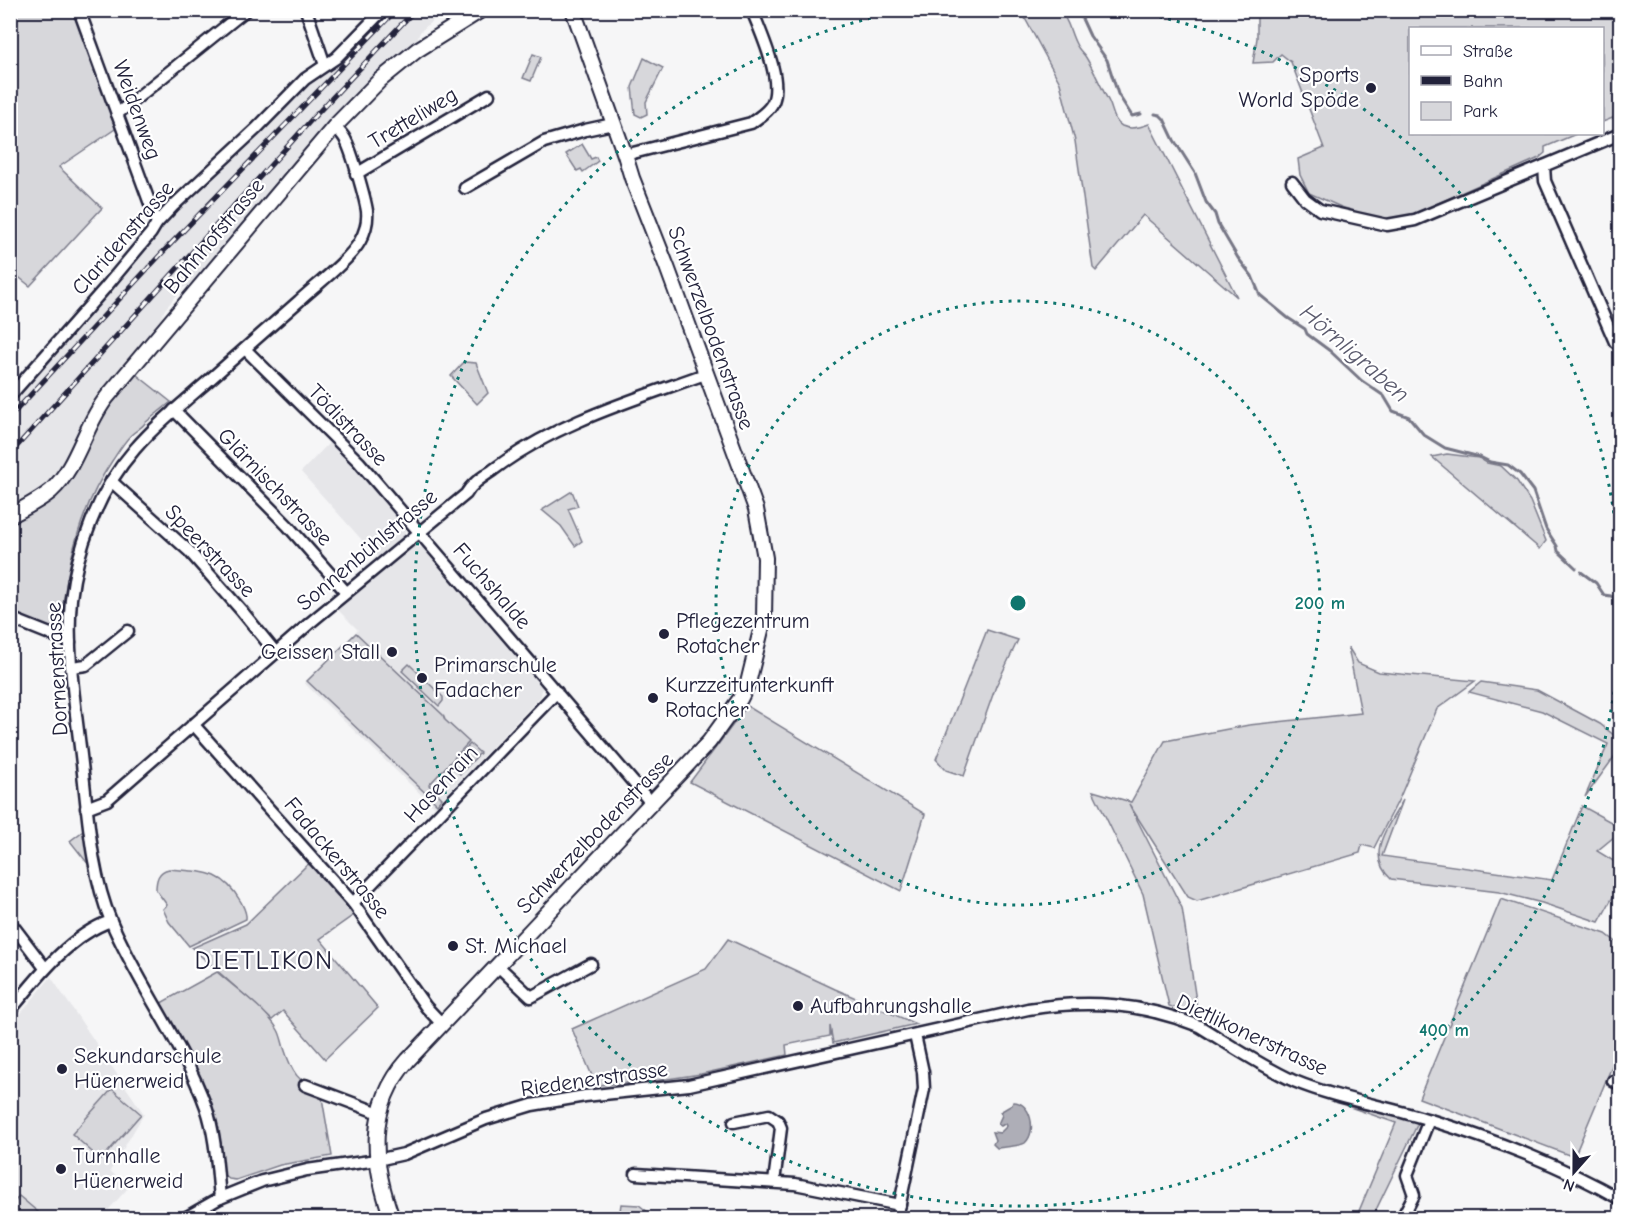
<svg xmlns="http://www.w3.org/2000/svg" width="1631" height="1229" font-family="'Comic Neue',sans-serif">
<style>
.built{fill:#e6e6e9}
.green{fill:#d7d7db;stroke:#7c7c8b;stroke-width:1.5}
.water{fill:#aeaeb7;stroke:#767685;stroke-width:1.5}
.lines{fill:none;stroke-linecap:round;stroke-linejoin:round}
.stream{stroke:#767685;stroke-width:3}
.street-casing{stroke:#22223b;stroke-width:15}
.secondary-casing{stroke:#22223b;stroke-width:18}
.street{stroke:#fff;stroke-width:10}
.secondary{stroke:#fff;stroke-width:14}
.rail-casing{stroke:#22223b;stroke-width:5}
.rail{stroke:#fff;stroke-width:3;stroke-dasharray:9;stroke-linecap:butt}
.ring{fill:none;stroke:#0f766e;stroke-width:3;stroke-dasharray:3 6}
.poi-dot{fill:#22223b;stroke:#fff;stroke-width:2}
.labels{text-anchor:middle;dominant-baseline:central;stroke-width:4.5;stroke-linejoin:round;paint-order:stroke}
.poi-label{font-size:22px;fill:#22223b;stroke:#fff;text-anchor:start}
.street-label{font-size:22px;fill:#22223b;stroke:#fff}
.water-label{font-size:24px;font-style:italic;fill:#5a5a6d;stroke:#fff}
.quarter-label{font-size:26px;letter-spacing:1.5px;fill:#22223b;stroke:#fff}
.centre{fill:#0f766e;stroke:#fff;stroke-width:3}
.ring-label{font-size:18px;text-anchor:middle;font-weight:bold;fill:#0f766e;stroke:#fff;stroke-width:4.5;stroke-linejoin:round;paint-order:stroke}
</style>
<rect width="100%" height="100%" fill="#f6f6f7"/>
<filter id="ink" filterUnits="userSpaceOnUse"><feTurbulence type="fractalNoise" baseFrequency=".0167" numOctaves="2"/><feDisplacementMap in="SourceGraphic" scale="12" xChannelSelector="R" yChannelSelector="G"/><feConvolveMatrix kernelMatrix="1 2 1 2 8 2 1 2 1" color-interpolation-filters="sRGB"/></filter>
<g filter="url(#ink)">
<g class="built">
<path d="M 386,11 L 443,11 L 420,32 L 415,45 L 330,122 L 193,285 L 184,287 L 165,309 L 161,319 L 109,381 L 109,385 L 94,405 L 82,425 L 58,474 L 41,492 L 11,510 L 11,402 L 172,214 L 274,118 L 311,79 L 323,76 Z"/>
<path d="M 330,442 L 357,469 L 405,526 L 405,538 L 379,559 L 301,472 Z"/>
<path d="M 413,546 L 423,548 L 542,688 L 541,696 L 435,806 L 432,805 L 304,683 L 358,630 L 337,609 Z"/>
<path d="M 51,977 L 144,1114 L 110,1171 L 129,1187 L 101,1218 L 11,1218 L 11,1025 Z"/>
</g>
<g class="green">
<path d="M 10,11 L 79,11 L 121,125 L 59,167 L 102,208 L 30,286 L 11,271 Z"/>
<path d="M 1021,11 L 1060,11 C 1069,20 1070,33 1076,44 C 1078,49 1082,52 1085,56 C 1093,68 1102,89 1109,102 C 1113,110 1113,121 1122,126 C 1130,130 1141,127 1149,124 L 1237,297 L 1143,215 L 1096,271 L 1093,268 L 1075,141 L 1060,83 Z"/>
<path d="M 1257,11 L 1620,11 L 1620,115 L 1603,122 L 1602,28 L 1410,28 L 1410,134 L 1576,134 L 1545,147 L 1545,153 L 1539,158 L 1414,214 L 1383,220 L 1341,207 L 1309,193 L 1300,175 L 1298,159 L 1324,148 L 1291,62 L 1281,54 L 1273,62 L 1253,63 L 1257,38 Z"/>
<path d="M 533,54 L 541,57 L 531,81 L 523,78 Z"/>
<path d="M 644,58 L 663,68 L 646,102 L 647,114 L 641,117 L 635,114 L 632,87 Z"/>
<path d="M 582,144 L 591,159 L 596,157 L 598,161 L 583,172 L 581,169 L 577,171 L 566,154 Z"/>
<path d="M 464,362 L 476,363 L 488,393 L 477,404 L 451,376 Z"/>
<path d="M 132,371 L 171,402 L 145,423 C 142,428 136,430 131,435 C 124,442 118,452 112,461 C 76,515 67,570 59,633 L 11,611 L 11,524 L 52,495 L 97,417 Z"/>
<path d="M 1447,454 L 1479,458 L 1487,463 L 1501,466 L 1517,481 L 1530,501 L 1546,541 L 1540,549 L 1432,457 Z"/>
<path d="M 572,491 L 578,506 L 568,509 L 582,541 L 575,546 L 561,526 L 542,510 Z"/>
<path d="M 987,630 L 1018,640 L 996,686 L 964,776 L 946,770 L 936,759 Z"/>
<path d="M 356,633 L 443,715 L 445,720 L 469,742 L 429,785 L 442,798 L 437,804 L 307,681 Z"/>
<path d="M 1348,647 L 1358,663 L 1379,672 L 1475,681 L 1437,709 L 1400,797 L 1374,848 L 1362,845 L 1360,853 L 1197,901 L 1188,897 L 1129,804 L 1182,908 L 1198,1014 L 1169,1006 L 1143,894 L 1093,791 L 1131,802 L 1165,741 L 1249,725 L 1361,713 Z"/>
<path d="M 409,664 L 443,697 L 443,701 L 439,706 L 402,671 Z"/>
<path d="M 1481,682 L 1537,690 L 1600,724 L 1620,740 L 1620,749 L 1585,797 L 1608,744 L 1542,711 L 1469,692 Z"/>
<path d="M 747,706 L 925,814 L 901,891 L 690,782 Z"/>
<path d="M 470,744 L 480,753 L 460,774 L 450,765 Z"/>
<path d="M 1403,800 L 1382,856 L 1552,880 L 1582,806 L 1620,827 L 1620,832 L 1597,851 L 1620,865 L 1620,884 L 1599,922 L 1542,903 L 1499,892 L 1391,879 C 1364,854 1389,825 1403,800 Z"/>
<path d="M 83,831 L 89,865 L 70,841 Z"/>
<path d="M 313,863 L 355,914 L 320,939 L 378,1008 L 325,1059 L 283,1011 L 272,1020 L 192,948 L 246,924 L 307,865 Z"/>
<path d="M 169,869 C 203,872 222,869 241,902 C 244,908 247,913 246,919 L 189,946 L 169,922 L 163,909 L 167,905 L 156,890 C 156,880 158,871 169,869 Z"/>
<path d="M 1501,899 L 1606,934 L 1620,945 L 1620,1047 L 1574,1157 L 1419,1098 Z"/>
<path d="M 728,939 L 835,989 L 916,1024 L 833,1043 L 830,1026 L 830,1036 L 786,1045 L 787,1055 L 701,1074 L 647,1082 L 596,1085 L 572,1029 L 706,969 Z"/>
<path d="M 217,972 C 235,988 266,1009 278,1030 C 281,1035 282,1042 284,1048 C 292,1073 298,1082 321,1092 L 332,1156 L 280,1165 L 236,1180 L 229,1179 L 224,1175 L 219,1130 L 211,1101 L 161,1003 Z"/>
<path d="M 112,1089 L 141,1114 L 101,1160 L 72,1134 Z"/>
<path d="M 1347,1106 L 1419,1121 L 1372,1218 L 1356,1218 L 1396,1123 Z"/>
<path d="M 19,1196 L 45,1218 L 11,1218 L 11,1206 Z"/>
<path d="M 621,1204 L 639,1205 L 653,1216 L 653,1218 L 619,1218 Z"/>
</g>
<path class="water" d="M 1013,1102 C 1030,1101 1038,1131 1025,1143 C 1021,1146 1003,1147 997,1148 L 993,1144 L 995,1140 L 992,1132 L 1000,1133 L 1007,1126 L 1006,1123 L 1001,1126 L 998,1124 L 1002,1115 L 1000,1112 L 1012,1105 Z"/>
<g class="lines">
<g class="stream">
<path d="M 1078,10 L 1090,36 L 1107,60 L 1118,94 L 1132,116 L 1141,114"/>
<path d="M 1155,114 L 1160,115 L 1164,119 L 1174,140 L 1195,173 L 1206,202 L 1215,214 L 1218,224 L 1238,258 L 1252,276 L 1260,295 L 1288,318 L 1305,329 L 1307,334 L 1330,351 L 1362,381 L 1384,396 L 1393,411 L 1409,417 L 1424,435 L 1445,448 L 1480,457 L 1490,462 L 1508,465 L 1520,474 L 1533,491 L 1546,529 L 1557,546 L 1558,551 L 1576,568"/>
<path d="M 1581,572 L 1596,583 L 1604,595 L 1611,596 L 1620,602"/>
</g>
<g class="street-casing">
<g id="street">
<path d="M 79,10 L 157,223"/>
<path d="M 306,10 L 325,65"/>
<path d="M 117,114 L 246,10"/>
<path d="M 625,155 L 751,123 C 759,117 767,113 772,104 C 784,81 761,34 752,10"/>
<path d="M 1544,166 L 1545,181 L 1615,342"/>
<path d="M 356,174 L 489,95"/>
<path d="M 1292,182 L 1305,199 L 1320,210 L 1387,225 L 1415,220 L 1620,134"/>
<path d="M 465,188 L 544,142 L 585,130 L 613,124"/>
<path d="M 245,349 L 359,462 L 651,803"/>
<path d="M 10,396 L 105,288 L 151,233 L 157,223 L 173,206 L 256,129 L 305,79 L 336,58 L 383,10"/>
<path d="M 174,410 L 288,526 L 346,592"/>
<path d="M 111,481 L 189,551 L 241,610 L 276,653"/>
<path d="M 10,618 L 70,642"/>
<path d="M 72,667 L 86,665 L 128,631"/>
<path d="M 193,724 L 353,903 L 426,1007 L 442,1024"/>
<path d="M 86,808 L 107,800 L 311,622 L 466,494 C 472,483 483,477 493,470 C 555,423 633,400 705,374"/>
<path d="M 353,903 L 557,692"/>
<path d="M 10,922 L 45,968"/>
<path d="M 498,966 L 531,997 L 591,964"/>
<path d="M 10,1011 C 36,979 71,934 111,921"/>
<path d="M 1613,1081 L 1620,1084"/>
<path d="M 305,1085 L 379,1113"/>
<path d="M 734,1122 L 769,1115 L 778,1121 L 781,1128 L 774,1182"/>
<path d="M 636,1174 L 795,1184 L 900,1205"/>
<path d="M 220,1198 C 217,1168 216,1136 206,1107 C 182,1041 138,985 111,921 C 91,874 88,815 82,764 C 76,710 66,654 71,599 C 74,573 81,547 91,522 C 117,456 155,427 207,382 C 238,355 268,328 299,301 C 316,285 349,261 360,241 C 365,232 368,221 367,211 C 365,198 352,152 346,141 C 344,135 338,131 335,126"/>
<path d="M 185,1218 L 220,1198 L 262,1181 L 307,1170 L 377,1160 L 404,1154 L 486,1119 L 532,1105 L 585,1096 L 689,1085 L 1028,1009 C 1089,999 1140,1003 1199,1026 C 1230,1045 1261,1066 1294,1081 C 1338,1099 1385,1106 1430,1120 C 1492,1139 1565,1167 1620,1199"/>
<path d="M 897,1218 L 924,1089 L 923,1072 L 915,1035"/>
<path d="M 1402,1218 L 1414,1195 L 1407,1175 L 1429,1120"/>
</g>
</g>
<g class="secondary-casing">
<g id="secondary">
<path d="M 10,516 C 24,508 39,501 51,491 C 78,466 84,426 107,397 L 335,126 L 380,80 L 417,50 L 481,10"/>
<path d="M 392,1218 C 372,1163 366,1107 408,1060 L 709,742 L 740,699 L 748,683 L 764,618 L 765,558 L 756,509 L 667,267 L 632,178 L 625,155 L 573,10"/>
</g>
</g>
<use href="#street" class="street"/>
<use href="#secondary" class="secondary"/>
<g class="rail-casing">
<g id="rail">
<path d="M 10,417 L 162,253 L 396,10"/>
<path d="M 10,454 L 313,118 L 415,10"/>
</g>
</g>
<use href="#rail" class="rail"/>
</g>
</g>
<g class="ring">
<circle cx="1018" cy="603" r="302"/>
<path d="M1620 629A603 603 0 1 1 903 11M1133 11A603 603 0 0 1 1620 577"/>
</g>
<g class="poi-dot">
<circle cx="1371" cy="88" r="6"/>
<circle cx="664" cy="634" r="6"/>
<circle cx="392" cy="652" r="6"/>
<circle cx="422" cy="678" r="6"/>
<circle cx="653" cy="698" r="6"/>
<circle cx="453" cy="946" r="6"/>
<circle cx="798" cy="1006" r="6"/>
<circle cx="62" cy="1069" r="6"/>
<circle cx="61" cy="1169" r="6"/>
</g>
<g class="labels">
<g class="poi-label">
<text x="1359" y="75" text-anchor="end">Sports<tspan x="1359" dy="25">World Spöde</tspan></text>
<text x="676" y="621">Pflegezentrum<tspan x="676" dy="25">Rotacher</tspan></text>
<text x="380" y="652" text-anchor="end">Geissen Stall</text>
<text x="434" y="665">Primarschule<tspan x="434" dy="25">Fadacher</tspan></text>
<text x="665" y="685">Kurzzeitunterkunft<tspan x="665" dy="25">Rotacher</tspan></text>
<text x="465" y="946">St. Michael</text>
<text x="810" y="1006">Aufbahrungshalle</text>
<text x="74" y="1056">Sekundarschule<tspan x="74" dy="25">Hüenerweid</tspan></text>
<text x="73" y="1156">Turnhalle<tspan x="73" dy="25">Hüenerweid</tspan></text>
</g>
<g class="street-label">
<text transform="translate(137 110) rotate(70)">Weidenweg</text>
<text transform="translate(413 118) rotate(-31)">Tretteliweg</text>
<text transform="translate(214 236) rotate(-50)">Bahnhofstrasse</text>
<text transform="translate(123 238) rotate(-49)">Claridenstrasse</text>
<text transform="translate(711 328) rotate(70)">Schwerzelbodenstrasse</text>
<text transform="translate(348 425) rotate(46)">Tödistrasse</text>
<text transform="translate(275 487) rotate(46)">Glärnischstrasse</text>
<text transform="translate(367 550) rotate(-40)">Sonnenbühlstrasse</text>
<text transform="translate(210 551) rotate(46)">Speerstrasse</text>
<text transform="translate(492 586) rotate(49)">Fuchshalde</text>
<text transform="translate(57 669) rotate(-93)">Dornenstrasse</text>
<text transform="translate(441 784) rotate(-47)">Hasenrain</text>
<text transform="translate(595 833) rotate(-46)">Schwerzelbodenstrasse</text>
<text transform="translate(337 858) rotate(50)">Fadackerstrasse</text>
<text transform="translate(1252 1035) rotate(25)">Dietlikonerstrasse</text>
<text transform="translate(594 1079) rotate(-8)">Riedenerstrasse</text>
</g>
<g class="water-label">
<text transform="translate(1355 353) rotate(41)">Hörnligraben</text>
</g>
<g class="quarter-label">
<text x="264" y="961">DIETLIKON</text>
</g>
</g>
<circle cx="1018" cy="603" r="9" class="centre"/>
<g class="ring-label">
<text x="1320" y="609">200 m</text>
<text x="1444" y="1036">400 m</text>
</g>
<rect width="1631" height="1229" fill="none" stroke="#fff" stroke-width="36"/>
<rect x="18" y="18" width="1595" height="1193" fill="none" stroke="#22223b" stroke-width="2" filter="url(#ink)"/>
<rect x="1409" y="27" width="195" height="108" fill="#ffffff" stroke="#a7a7b1" stroke-width="1.5"/>
<rect x="1421" y="46" width="30" height="9" fill="#ffffff" stroke="#a7a7b1" stroke-width="1.5"/>
<text x="1463" y="57" font-size="18" fill="#22223b">Straße</text>
<rect x="1421" y="76" width="30" height="9" fill="#22223b" stroke="#a7a7b1" stroke-width="1.5"/>
<text x="1463" y="87" font-size="18" fill="#22223b">Bahn</text>
<rect x="1421" y="102" width="30" height="18" fill="#d7d7db" stroke="#a7a7b1" stroke-width="1.5"/>
<text x="1463" y="117" font-size="18" fill="#22223b">Park</text>
<g transform="translate(1574 1172) rotate(201)" stroke="#ffffff" stroke-width="4.5" paint-order="stroke">
<path d="M0-4.5L10 22L0 15L-10 22Z" fill="#22223b"/>
<text y="-9" font-size="16" font-weight="bold" text-anchor="middle" fill="#22223b">N</text>
</g>
</svg>
